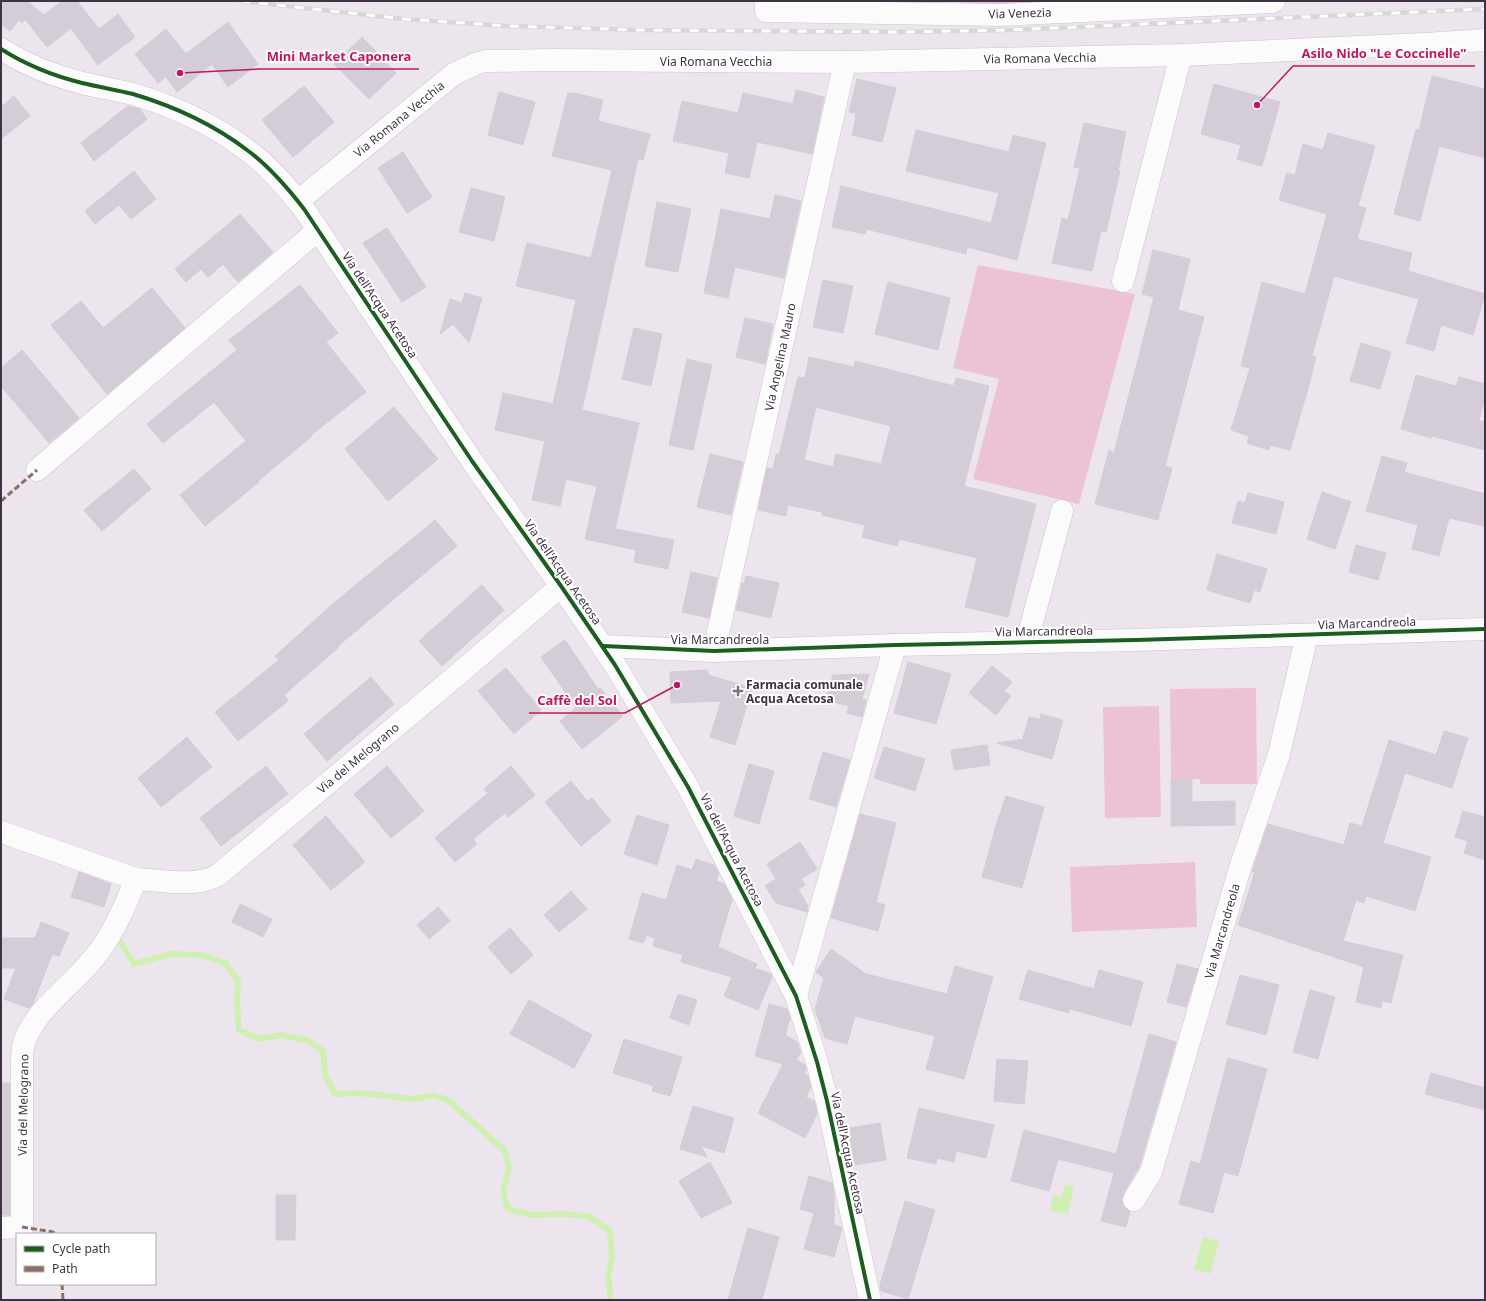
<svg xmlns="http://www.w3.org/2000/svg" width="1486" height="1301" font-family="'Noto Sans',sans-serif">
<style>
.green{fill:#ecc2d6}
.water{fill:#cff0b1}
.lines{fill:none;stroke-linecap:round;stroke-linejoin:round}
.stream{stroke:#cff0b1;stroke-width:6}
.building{fill:#d4ccd6;stroke:#d4cbd6;fill-rule:evenodd}
.minor-casing{stroke:#cbc2cc;stroke-width:23}
.minor{stroke:#fcfbfc;stroke-width:22}
.rail-casing{stroke:#d8d7d8;stroke-width:4.5}
.rail{stroke:#fff;stroke-width:3;stroke-dasharray:9;stroke-linecap:butt}
.quiet{stroke:#8d6e63;stroke-width:3;stroke-dasharray:6 3;stroke-linecap:butt}
.cycleway-casing{stroke:#fff;stroke-width:6}
.cycleway{stroke:#1b5e20;stroke-width:4}
.poi-dot{fill:#7c7180;stroke:#fff;stroke-width:1.5}
.labels{text-anchor:middle;dominant-baseline:central;stroke-width:4;stroke-linejoin:round;paint-order:stroke}
.street-label{font-size:12px;fill:#3f3244;stroke:#fff}
.poi-label{font-size:12px;font-weight:bold;fill:#3f3244;stroke:#fff;text-anchor:start}
.leader{fill:none;stroke:#c2185b;stroke-width:1.5}
.callout-dot{fill:#c2185b;stroke:#fff;stroke-width:1.5}
.callout-label{font-size:13px;text-anchor:middle;font-weight:bold;fill:#c2185b;stroke:#fff;stroke-width:4;stroke-linejoin:round;paint-order:stroke}
</style>
<rect width="100%" height="100%" fill="#ede5ee"/>
<g class="green">
<path d="M 961,1 L 1097,1 L 961,6 Z"/>
<path d="M 978,265 L 1135,294 L 1079,504 L 973,479 L 999,379 L 953,368 Z"/>
<path d="M 1256,688 L 1257,784 L 1200,784 L 1200,779 L 1171,779 L 1170,689 Z"/>
<path d="M 1159,706 L 1161,817 L 1105,818 L 1103,707 Z"/>
<path d="M 1195,862 L 1197,927 L 1072,932 L 1070,867 Z"/>
</g>
<g class="water">
<path d="M 1065,1184 L 1074,1186 L 1068,1214 L 1050,1211 L 1053,1195 L 1062,1197 Z"/>
<path d="M 1203,1237 L 1219,1241 L 1210,1274 L 1194,1269 Z"/>
</g>
<g class="lines">
<path class="stream" d="M 120,942 L 134,964 L 172,954 L 201,955 L 225,963 L 238,981 L 237,1003 L 239,1030 L 259,1039 L 281,1035 L 307,1040 L 323,1051 L 325,1075 L 335,1094 L 360,1093 L 414,1099 L 433,1095 L 448,1100 L 504,1150 L 509,1167 L 503,1191 L 508,1209 L 532,1215 L 567,1214 L 590,1217 L 610,1231 L 612,1257 L 608,1275 L 610,1297 L 612,1300"/>
</g>
<g class="building">
<path d="M 1,1 L 27,1 L 44,15 L 62,1 L 77,1 L 99,29 L 118,14 L 135,37 L 98,65 L 71,28 L 47,47 L 25,19 L 22,23 L 19,20 L 10,31 L 1,24 Z"/>
<path d="M 228,22 L 258,64 L 228,87 L 212,64 L 177,92 L 166,77 L 158,83 L 135,54 L 166,29 L 186,54 Z"/>
<path d="M 362,37 L 396,73 L 369,99 L 334,64 Z"/>
<path d="M 1432,76 L 1485,89 L 1485,158 L 1439,146 L 1420,221 L 1394,214 L 1416,129 L 1419,130 Z"/>
<path d="M 857,79 L 896,88 L 882,142 L 852,135 L 856,117 L 855,117 L 856,113 L 849,112 Z"/>
<path d="M 1214,84 L 1280,102 L 1262,166 L 1237,159 L 1241,145 L 1201,134 Z"/>
<path d="M 304,86 L 334,122 L 293,157 L 262,120 Z"/>
<path d="M 796,90 L 824,97 L 812,154 L 757,142 L 749,178 L 725,173 L 729,153 L 673,141 L 682,101 L 738,113 L 743,93 L 793,104 Z"/>
<path d="M 499,92 L 535,102 L 523,145 L 488,135 Z"/>
<path d="M 568,93 L 574,93 L 603,100 L 598,121 L 650,134 L 643,160 L 638,159 L 582,410 L 639,423 L 615,529 L 674,540 L 668,569 L 634,562 L 636,550 L 585,539 L 597,486 L 566,479 L 560,506 L 532,500 L 545,441 L 495,430 L 503,393 L 553,404 L 576,300 L 516,286 L 527,243 L 591,258 L 612,170 L 552,156 Z"/>
<path d="M 14,96 L 30,116 L 1,139 L 1,107 Z"/>
<path d="M 128,106 L 140,109 L 147,119 L 94,161 L 81,143 Z"/>
<path d="M 1084,123 L 1126,132 L 1118,171 L 1120,171 L 1106,232 L 1101,231 L 1092,271 L 1052,263 L 1062,218 L 1068,220 L 1080,168 L 1074,167 Z"/>
<path d="M 916,130 L 1009,152 L 1013,135 L 1046,143 L 1017,260 L 967,247 L 966,254 L 866,229 L 865,234 L 832,227 L 841,186 L 991,223 L 999,193 L 906,171 Z"/>
<path d="M 1328,133 L 1375,146 L 1358,206 L 1366,208 L 1357,239 L 1412,253 L 1408,271 L 1485,294 L 1473,335 L 1441,325 L 1434,351 L 1406,343 L 1419,299 L 1334,276 L 1312,356 L 1316,357 L 1309,385 L 1290,450 L 1270,445 L 1269,450 L 1247,443 L 1249,436 L 1231,430 L 1250,368 L 1241,366 L 1262,282 L 1305,294 L 1327,214 L 1279,200 L 1287,173 L 1295,175 L 1303,144 L 1323,150 Z"/>
<path d="M 403,152 L 432,197 L 407,213 L 378,168 Z"/>
<path d="M 134,171 L 156,199 L 131,219 L 119,205 L 95,224 L 85,211 Z"/>
<path d="M 471,188 L 505,197 L 494,241 L 459,232 Z"/>
<path d="M 775,195 L 801,201 L 784,278 L 735,267 L 728,298 L 704,293 L 721,209 L 770,219 Z"/>
<path d="M 657,202 L 691,209 L 678,272 L 645,266 Z"/>
<path d="M 240,214 L 273,252 L 238,282 L 223,264 L 208,277 L 201,269 L 186,282 L 175,269 Z"/>
<path d="M 387,228 L 426,287 L 402,302 L 363,243 Z"/>
<path d="M 1153,250 L 1190,259 L 1178,310 L 1204,317 L 1165,466 L 1172,468 L 1158,520 L 1095,504 L 1109,450 L 1114,453 L 1154,297 L 1142,294 Z"/>
<path d="M 823,280 L 853,286 L 843,333 L 813,327 Z"/>
<path d="M 888,282 L 950,298 L 938,350 L 875,334 Z"/>
<path d="M 300,285 L 338,333 L 326,342 L 366,392 L 311,435 L 312,436 L 258,481 L 259,482 L 205,526 L 180,495 L 246,441 L 214,402 L 163,443 L 147,424 L 237,350 L 229,340 Z"/>
<path d="M 152,288 L 185,328 L 107,394 L 51,325 L 81,301 L 103,328 Z"/>
<path d="M 465,293 L 482,298 L 469,343 L 453,324 L 440,334 L 450,299 L 462,303 Z"/>
<path d="M 745,318 L 773,324 L 765,364 L 736,357 Z"/>
<path d="M 634,328 L 662,334 L 651,386 L 622,379 Z"/>
<path d="M 1361,343 L 1391,352 L 1380,389 L 1350,381 Z"/>
<path d="M 22,350 L 79,418 L 49,443 L 1,386 L 1,368 Z"/>
<path d="M 809,357 L 854,367 L 855,361 L 954,386 L 956,378 L 989,386 L 964,486 L 1036,504 L 1008,617 L 965,607 L 977,558 L 899,539 L 897,546 L 862,537 L 865,525 L 822,515 L 822,512 L 788,505 L 786,516 L 758,510 L 767,468 L 773,469 L 776,454 L 779,455 L 798,377 L 805,378 ZM 816,407 L 891,426 L 881,464 L 836,454 L 833,467 L 804,460 Z"/>
<path d="M 687,359 L 712,365 L 693,450 L 669,445 Z"/>
<path d="M 1416,375 L 1456,386 L 1459,377 L 1485,384 L 1485,397 L 1479,421 L 1485,421 L 1485,450 L 1432,436 L 1431,438 L 1401,429 Z"/>
<path d="M 394,407 L 438,459 L 388,501 L 345,449 Z"/>
<path d="M 710,454 L 743,462 L 731,515 L 697,507 Z"/>
<path d="M 1382,456 L 1407,463 L 1404,472 L 1485,494 L 1485,526 L 1449,518 L 1439,556 L 1412,549 L 1418,525 L 1366,511 Z"/>
<path d="M 134,469 L 151,489 L 102,531 L 84,510 Z"/>
<path d="M 1322,492 L 1351,502 L 1335,549 L 1307,539 Z"/>
<path d="M 1248,493 L 1284,502 L 1276,534 L 1232,523 L 1238,501 L 1245,503 Z"/>
<path d="M 435,520 L 457,546 L 338,646 L 339,647 L 284,695 L 288,701 L 238,741 L 215,712 L 279,660 L 275,656 L 335,602 Z"/>
<path d="M 1356,545 L 1386,553 L 1378,580 L 1349,572 Z"/>
<path d="M 1217,554 L 1267,569 L 1260,592 L 1254,590 L 1250,603 L 1207,590 Z"/>
<path d="M 691,572 L 717,578 L 709,618 L 682,612 Z"/>
<path d="M 746,576 L 779,583 L 771,618 L 736,610 L 742,583 L 744,584 Z"/>
<path d="M 482,585 L 504,610 L 442,666 L 419,641 Z"/>
<path d="M 565,640 L 598,689 L 600,688 L 623,716 L 582,749 L 560,721 L 576,708 L 541,657 Z"/>
<path d="M 908,662 L 951,674 L 936,724 L 894,713 Z"/>
<path d="M 992,666 L 1012,682 L 1004,691 L 1011,696 L 996,715 L 969,693 Z"/>
<path d="M 506,668 L 541,710 L 514,734 L 478,691 Z"/>
<path d="M 708,670 L 708,675 L 752,688 L 735,745 L 710,737 L 721,701 L 671,703 L 670,672 Z"/>
<path d="M 869,674 L 862,699 L 866,700 L 862,717 L 847,713 L 849,706 L 826,700 L 833,675 Z"/>
<path d="M 371,677 L 394,704 L 327,761 L 304,734 Z"/>
<path d="M 1041,714 L 1063,720 L 1052,759 L 997,743 L 1024,739 L 1023,738 L 1029,717 L 1040,719 Z"/>
<path d="M 1444,731 L 1468,738 L 1452,788 L 1405,773 L 1383,843 L 1431,857 L 1415,911 L 1366,896 L 1364,903 L 1356,900 L 1343,941 L 1403,955 L 1391,1003 L 1382,1001 L 1381,1008 L 1356,1002 L 1364,967 L 1238,925 L 1255,872 L 1252,872 L 1268,824 L 1344,845 L 1350,823 L 1362,826 L 1389,740 L 1436,755 Z"/>
<path d="M 187,737 L 212,767 L 161,807 L 138,778 Z"/>
<path d="M 987,745 L 990,765 L 954,770 L 951,750 Z"/>
<path d="M 884,747 L 925,759 L 915,791 L 874,778 Z"/>
<path d="M 823,752 L 850,760 L 836,807 L 809,799 Z"/>
<path d="M 749,764 L 774,771 L 759,824 L 734,816 Z"/>
<path d="M 266,766 L 288,794 L 221,846 L 200,818 Z"/>
<path d="M 387,766 L 424,811 L 391,838 L 354,794 Z"/>
<path d="M 511,766 L 535,795 L 508,817 L 505,813 L 473,839 L 477,844 L 455,862 L 435,838 L 488,793 L 484,789 Z"/>
<path d="M 1171,779 L 1192,779 L 1192,802 L 1235,801 L 1235,825 L 1171,826 Z"/>
<path d="M 571,781 L 587,801 L 592,798 L 611,821 L 581,846 L 545,802 Z"/>
<path d="M 1006,796 L 1044,807 L 1022,888 L 982,877 L 999,815 L 999,818 Z"/>
<path d="M 1463,811 L 1485,817 L 1485,860 L 1464,853 L 1468,841 L 1455,837 Z"/>
<path d="M 860,814 L 896,823 L 876,902 L 885,905 L 878,931 L 831,918 Z"/>
<path d="M 637,815 L 669,825 L 657,865 L 624,854 Z"/>
<path d="M 326,816 L 365,862 L 331,890 L 293,845 Z"/>
<path d="M 800,842 L 817,869 L 801,879 L 805,885 L 798,889 L 808,906 L 807,912 L 776,903 L 765,886 L 776,879 L 767,864 Z"/>
<path d="M 696,859 L 714,865 L 719,873 L 716,881 L 724,884 L 732,899 L 718,947 L 757,964 L 755,968 L 771,974 L 772,977 L 758,1010 L 724,996 L 732,977 L 681,962 L 683,955 L 653,946 L 655,939 L 647,935 L 643,943 L 629,939 L 642,893 L 666,900 L 677,865 L 692,870 Z"/>
<path d="M 79,872 L 111,884 L 104,907 L 71,897 Z"/>
<path d="M 571,891 L 587,909 L 559,932 L 544,915 Z"/>
<path d="M 240,904 L 272,919 L 263,937 L 232,922 Z"/>
<path d="M 438,907 L 450,921 L 429,939 L 417,925 Z"/>
<path d="M 41,922 L 69,933 L 59,956 L 52,954 L 33,1004 L 29,1008 L 4,999 L 16,968 L 1,968 L 1,938 L 35,938 Z"/>
<path d="M 510,928 L 533,955 L 511,974 L 488,947 Z"/>
<path d="M 831,949 L 866,974 L 947,994 L 955,966 L 993,977 L 964,1079 L 926,1069 L 935,1036 L 855,1016 L 847,1044 L 825,1038 L 815,1009 L 824,978 L 816,972 Z"/>
<path d="M 1177,964 L 1198,969 L 1186,1007 L 1167,1002 Z"/>
<path d="M 1028,970 L 1094,989 L 1099,970 L 1143,982 L 1131,1026 L 1070,1009 L 1069,1013 L 1019,999 Z"/>
<path d="M 1240,975 L 1279,985 L 1266,1035 L 1226,1024 Z"/>
<path d="M 1310,990 L 1335,997 L 1318,1059 L 1293,1052 Z"/>
<path d="M 678,994 L 697,1000 L 689,1025 L 670,1018 Z"/>
<path d="M 529,1000 L 592,1035 L 574,1068 L 510,1034 Z"/>
<path d="M 769,1004 L 787,1009 L 790,1018 L 785,1035 L 797,1042 L 801,1052 L 796,1060 L 805,1065 L 806,1069 L 804,1074 L 808,1076 L 811,1087 L 806,1097 L 814,1101 L 817,1114 L 805,1138 L 758,1113 L 783,1064 L 755,1056 Z"/>
<path d="M 1149,1034 L 1176,1042 L 1139,1167 L 1123,1194 L 1122,1199 L 1123,1206 L 1130,1211 L 1126,1227 L 1101,1221 L 1114,1173 L 1058,1159 L 1049,1191 L 1011,1181 L 1024,1130 L 1116,1154 Z"/>
<path d="M 624,1039 L 682,1057 L 670,1096 L 652,1091 L 654,1086 L 613,1073 Z"/>
<path d="M 1228,1058 L 1267,1069 L 1238,1176 L 1224,1172 L 1213,1213 L 1179,1204 L 1191,1161 L 1200,1164 Z"/>
<path d="M 997,1059 L 1028,1061 L 1024,1104 L 994,1101 Z"/>
<path d="M 1431,1073 L 1485,1088 L 1485,1110 L 1425,1094 Z"/>
<rect x="1" y="1083" width="9" height="132"/>
<path d="M 693,1106 L 734,1118 L 724,1153 L 701,1146 L 707,1157 L 680,1149 Z"/>
<path d="M 919,1108 L 994,1125 L 986,1158 L 956,1151 L 954,1162 L 937,1158 L 936,1164 L 907,1158 Z"/>
<path d="M 880,1123 L 886,1160 L 854,1165 L 849,1128 Z"/>
<path d="M 710,1162 L 732,1203 L 701,1218 L 679,1181 Z"/>
<path d="M 809,1176 L 832,1183 L 834,1193 L 834,1225 L 841,1227 L 842,1228 L 834,1257 L 804,1249 L 814,1213 L 800,1209 Z"/>
<path d="M 276,1195 L 296,1195 L 295,1240 L 276,1240 Z"/>
<path d="M 905,1201 L 935,1210 L 908,1299 L 881,1291 L 880,1285 Z"/>
<path d="M 748,1228 L 779,1237 L 762,1300 L 728,1300 Z"/>
</g>
<g class="lines">
<g class="minor-casing">
<g id="minor">
<path d="M 766,1 L 766,11 L 1000,15 L 1272,2 L 1274,1"/>
<path d="M 1,49 C 26,65 54,76 82,83 C 99,87 116,90 133,94 C 173,106 213,124 247,150 C 269,166 287,187 304,209 L 472,461 L 561,586 L 615,665 L 688,787 L 796,996 L 817,1062 L 827,1101 L 870,1300"/>
<path d="M 298,201 L 454,74 L 475,64 L 485,61 L 553,60 L 845,62 L 1181,55 L 1425,44 L 1485,40"/>
<path d="M 1123,281 L 1181,55"/>
<path d="M 37,470 L 318,230"/>
<path d="M 1027,641 L 1062,511"/>
<path d="M 603,646 L 714,651 L 895,645 L 1136,640 L 1485,629"/>
<path d="M 714,651 L 845,62"/>
<path d="M 1,832 L 136,879"/>
<path d="M 796,996 L 895,645"/>
<path d="M 1134,1200 L 1151,1172 L 1240,868 L 1279,754 L 1307,635"/>
<path d="M 1,1228 L 22,1227 L 22,1066 C 22,1060 22,1053 23,1047 C 31,1010 79,981 100,950 C 116,928 126,903 136,879 C 161,880 196,888 218,875 L 456,676 L 561,586"/>
</g>
</g>
<use href="#minor" class="minor"/>
<g class="rail-casing">
<path id="rail" d="M 241,1 L 404,19 L 508,26 L 637,30 L 900,32 L 1009,30 L 1485,9"/>
</g>
<use href="#rail" class="rail"/>
<g class="quiet">
<path d="M 1,501 L 37,470"/>
<path d="M 22,1227 L 53,1232 L 55,1234"/>
<path d="M 62,1284 L 63,1300"/>
</g>
<g class="cycleway-casing">
<g id="cycleway">
<path d="M 1,49 C 26,65 54,76 82,83 C 99,87 116,90 133,94 C 173,106 213,124 247,150 C 269,166 287,187 304,209 L 472,461 L 561,586 L 615,665 L 688,787 L 796,996 L 817,1062 L 827,1101 L 870,1300"/>
<path d="M 603,646 L 714,651 L 895,645 L 1136,640 L 1485,629"/>
</g>
</g>
<use href="#cycleway" class="cycleway"/>
</g>
<path class="poi-dot" d="M736 685h4v4h4v4h-4v4h-4v-4h-4v-4h4z"/>
<g class="labels">
<g class="street-label">
<text transform="translate(1020 13) rotate(-2)">Via Venezia</text>
<text transform="translate(1040 58) rotate(-1)">Via Romana Vecchia</text>
<text x="716" y="61">Via Romana Vecchia</text>
<text transform="translate(399 119) rotate(-39)">Via Romana Vecchia</text>
<text transform="translate(380 305) rotate(56)">Via dell'Acqua Acetosa</text>
<text transform="translate(780 357) rotate(-78)">Via Angelina Mauro</text>
<text transform="translate(563 572) rotate(55)">Via dell'Acqua Acetosa</text>
<text transform="translate(1367 623) rotate(-2)">Via Marcandreola</text>
<text transform="translate(1044 631) rotate(-1)">Via Marcandreola</text>
<text x="720" y="639">Via Marcandreola</text>
<text transform="translate(358 758) rotate(-40)">Via del Melograno</text>
<text transform="translate(732 850) rotate(63)">Via dell'Acqua Acetosa</text>
<text transform="translate(1222 931) rotate(-74)">Via Marcandreola</text>
<text transform="translate(23 1105) rotate(-89)">Via del Melograno</text>
<text transform="translate(848 1153) rotate(78)">Via dell'Acqua Acetosa</text>
</g>
<g class="poi-label">
<text x="746" y="684">Farmacia comunale<tspan x="746" dy="14">Acqua Acetosa</tspan></text>
</g>
</g>
<path class="leader" d="M1257 105L1293 66H1475M180 73L259 69H419M677 685L625 713H529"/>
<g class="callout-dot">
<circle cx="1257" cy="105" r="4"/>
<circle cx="180" cy="73" r="4"/>
<circle cx="677" cy="685" r="4"/>
</g>
<g class="callout-label">
<text x="1384" y="58">Asilo Nido "Le Coccinelle"</text>
<text x="339" y="61">Mini Market Caponera</text>
<text x="577" y="705">Caffè del Sol</text>
</g>
<rect width="1486" height="1301" fill="none" stroke="#3f3244" stroke-width="4"/>
<rect x="16" y="1233" width="140" height="52" fill="#ffffff" stroke="#b2adb4"/>
<rect x="24" y="1246" width="20" height="6" fill="#1b5e20" stroke="#b2adb4"/>
<text x="52" y="1253" font-size="12" fill="#3f3244">Cycle path</text>
<rect x="24" y="1266" width="20" height="6" fill="#8d6e63" stroke="#b2adb4"/>
<text x="52" y="1273" font-size="12" fill="#3f3244">Path</text>
</svg>
